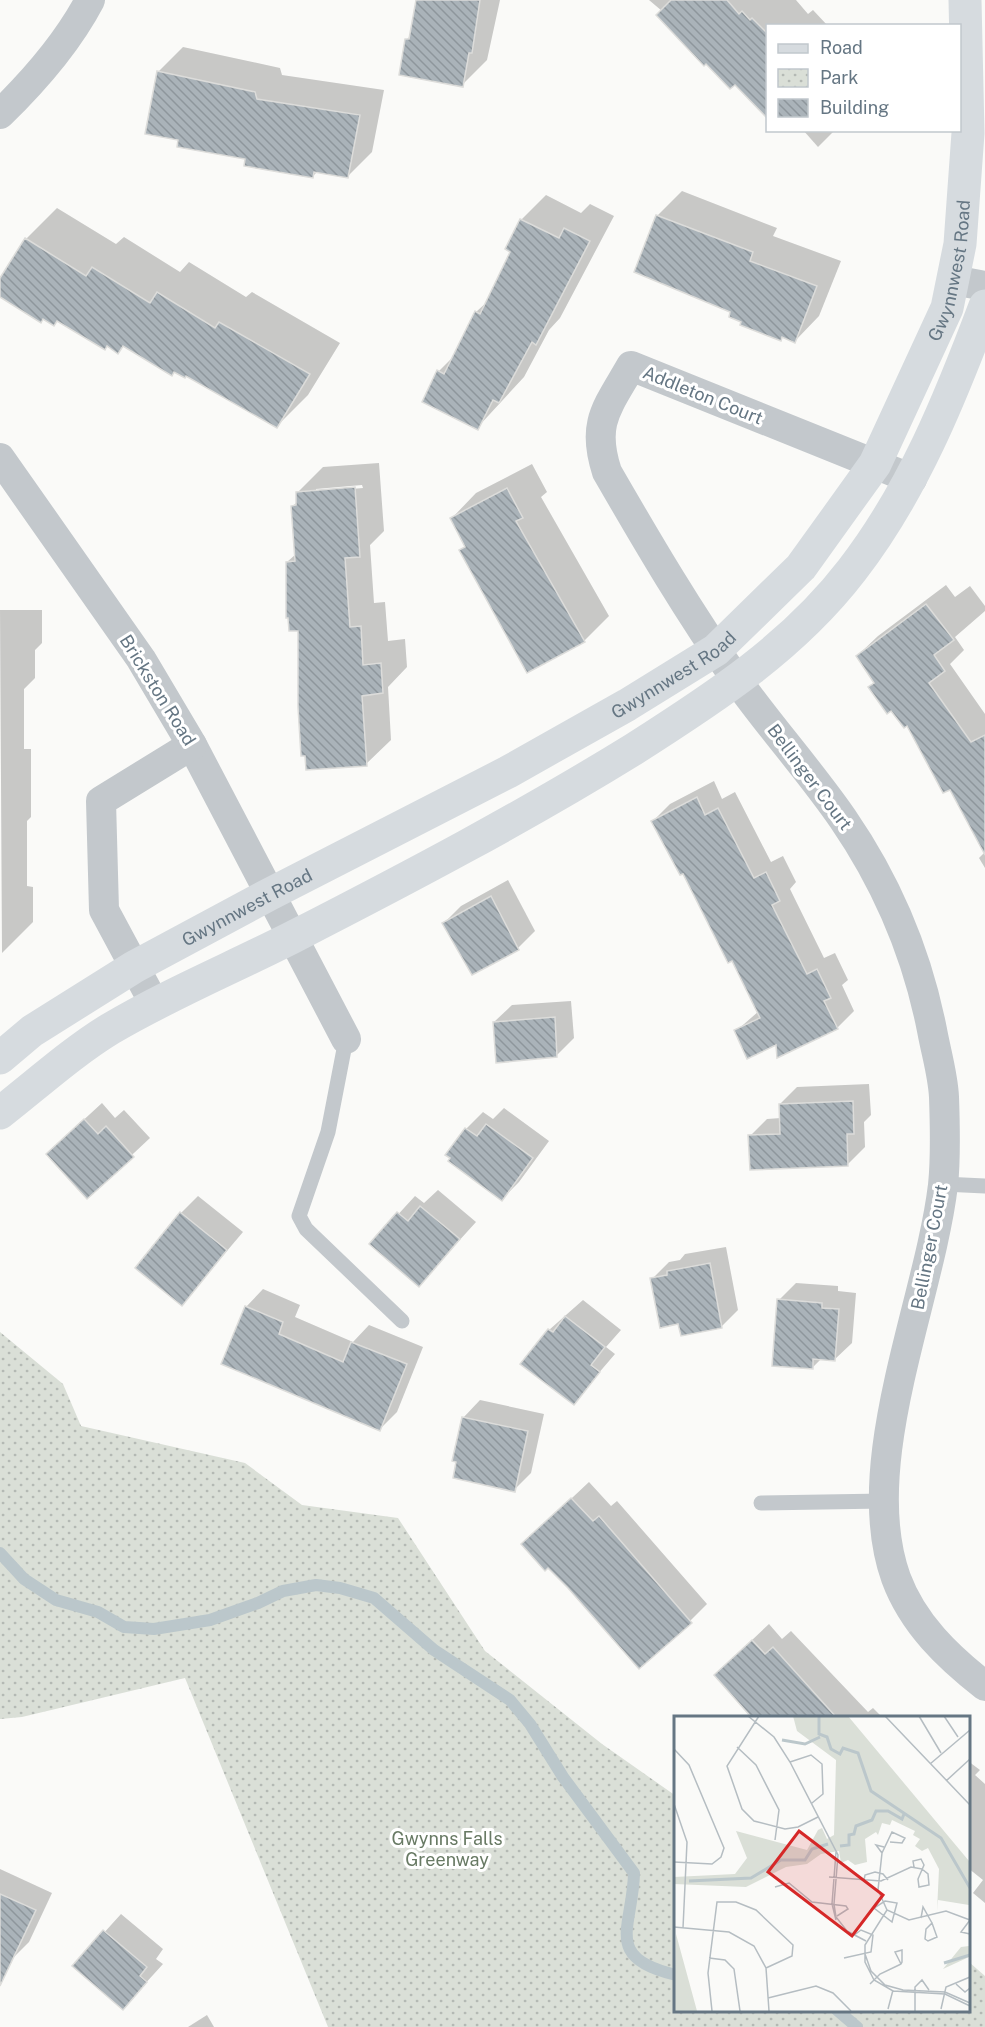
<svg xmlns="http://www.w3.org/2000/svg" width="985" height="2027" font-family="'Public Sans',sans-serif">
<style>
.park{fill:url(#park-dots)}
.shadow{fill:#0003;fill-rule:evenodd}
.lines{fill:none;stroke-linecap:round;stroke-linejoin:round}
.stream{stroke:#bbc7cb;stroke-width:12}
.building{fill:url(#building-back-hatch);stroke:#dcdcda;stroke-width:1.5}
.lane{stroke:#c3c8cc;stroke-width:15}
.street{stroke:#c3c8cc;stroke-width:30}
.secondary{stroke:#d6dbdf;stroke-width:33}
.labels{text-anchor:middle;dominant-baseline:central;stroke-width:6;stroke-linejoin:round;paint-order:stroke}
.street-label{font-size:18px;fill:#657683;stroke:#fff}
.park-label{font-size:18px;fill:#687a64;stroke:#fff}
.inset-river{fill:none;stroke:#bbc7cb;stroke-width:3}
.inset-road{fill:none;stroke:#b5bdc2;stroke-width:1.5}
.view{fill:#d62828;fill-opacity:0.15;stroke:#d62828;stroke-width:3}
.inset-edge{fill:none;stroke:#657683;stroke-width:3}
</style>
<defs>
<pattern id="park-dots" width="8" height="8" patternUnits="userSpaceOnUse" patternTransform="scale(1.5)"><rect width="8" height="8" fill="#dadfd7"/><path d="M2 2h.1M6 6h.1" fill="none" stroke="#b4b9b4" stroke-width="1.8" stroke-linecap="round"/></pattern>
<pattern id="building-back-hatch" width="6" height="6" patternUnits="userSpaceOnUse" patternTransform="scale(1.5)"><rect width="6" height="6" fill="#aab3b9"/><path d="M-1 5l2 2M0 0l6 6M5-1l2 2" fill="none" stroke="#8e969c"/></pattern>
</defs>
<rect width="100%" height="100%" fill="#fafaf8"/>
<path class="park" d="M 0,1332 L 63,1384 L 81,1426 L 245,1463 L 302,1505 L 398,1518 L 485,1651 L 602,1744 L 676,1796 L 676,2010 L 968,2010 L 969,1962 L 985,1976 L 985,2027 L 328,2027 L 185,1678 L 22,1717 L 0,1719 Z"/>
<g class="shadow">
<path d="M 417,0 L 500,0 L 487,60 L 462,85 L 407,39 L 412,35 Z"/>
<path d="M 649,0 L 796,0 L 808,14 L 813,10 L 828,26 L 768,26 L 768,101 Z"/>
<path d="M 183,47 L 280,68 L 282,75 L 384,90 L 372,152 L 347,177 L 318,171 L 313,176 L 180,139 L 158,72 Z"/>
<path d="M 803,130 L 835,130 L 818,147 Z"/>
<path d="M 682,191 L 777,228 L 773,236 L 841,261 L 819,316 L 795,341 L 784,336 L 781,339 L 743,321 L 657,216 Z"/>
<path d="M 546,195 L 581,213 L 590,204 L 614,216 L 560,318 L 549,330 L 524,377 L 477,428 L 439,371 L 455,355 L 476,312 L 488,301 L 512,252 L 521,220 Z"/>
<path d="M 57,208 L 116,244 L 124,237 L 180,272 L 189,262 L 246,297 L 252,292 L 340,343 L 308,395 L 277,426 L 187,374 L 125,345 L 118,352 L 58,320 L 54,324 L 0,290 L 0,281 L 26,239 Z"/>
<path d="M 379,463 L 384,531 L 370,545 L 374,603 L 385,602 L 388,641 L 405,639 L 407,667 L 388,687 L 391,740 L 366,764 L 300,629 L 287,562 L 296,554 L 293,506 L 297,502 L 298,492 L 323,467 ZM 362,485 L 363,488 L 316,492 L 316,489 Z"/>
<path d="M 532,464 L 547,492 L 541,497 L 609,616 L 584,641 L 528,671 L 460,551 L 466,545 L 452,518 L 476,493 Z"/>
<path d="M 946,585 L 955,597 L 970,586 L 985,606 L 985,611 L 955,637 L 964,650 L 950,664 L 985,714 L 985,852 L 951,788 L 857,656 L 878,636 Z"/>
<path d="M 0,610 L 42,610 L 42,643 L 35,650 L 35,678 L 24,689 L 24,749 L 31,749 L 31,817 L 27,821 L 27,886 L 33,887 L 33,922 L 2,953 Z"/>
<path d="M 714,781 L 722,799 L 735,792 L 771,862 L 783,856 L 796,882 L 790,889 L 824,958 L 835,953 L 848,980 L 842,985 L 854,1011 L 837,1028 L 778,1043 L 736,1031 L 759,1011 L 733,959 L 653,821 L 670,804 Z"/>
<path d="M 985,852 L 985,868 L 979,858 Z"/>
<path d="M 508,880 L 535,931 L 518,948 L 473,973 L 444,923 L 461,906 Z"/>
<path d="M 571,1001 L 574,1038 L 557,1055 L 494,1022 L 512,1005 Z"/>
<path d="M 869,1084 L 871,1115 L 864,1122 L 865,1147 L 848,1164 L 750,1136 L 767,1119 L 781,1118 L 780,1104 L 797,1087 Z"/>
<path d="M 102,1103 L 115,1118 L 124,1110 L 150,1138 L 87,1197 L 65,1137 Z"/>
<path d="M 504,1108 L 549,1141 L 519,1182 L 502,1199 L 466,1129 L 483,1112 L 493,1119 Z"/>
<path d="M 438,1190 L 476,1222 L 419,1285 L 371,1244 L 415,1196 L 424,1203 Z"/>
<path d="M 198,1196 L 243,1232 L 182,1304 L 181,1213 Z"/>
<path d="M 726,1247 L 738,1310 L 721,1327 L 680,1323 L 652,1279 L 669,1262 L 680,1260 L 685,1254 Z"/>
<path d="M 796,1283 L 838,1286 L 838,1291 L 856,1293 L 852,1343 L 834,1360 L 821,1359 L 812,1368 L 779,1300 Z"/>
<path d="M 263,1289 L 300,1305 L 295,1317 L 353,1342 L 369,1325 L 423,1347 L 397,1412 L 380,1429 L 223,1363 L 246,1307 Z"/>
<path d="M 583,1300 L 621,1330 L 606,1347 L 615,1354 L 573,1403 L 549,1330 Z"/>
<path d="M 480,1400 L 544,1414 L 531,1473 L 514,1490 L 463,1418 Z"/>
<path d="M 589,1482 L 611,1506 L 617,1501 L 707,1604 L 690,1621 L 569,1587 L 540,1528 Z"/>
<path d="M 769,1624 L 782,1639 L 791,1631 L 868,1712 L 873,1708 L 883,1718 L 754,1718 L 733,1658 Z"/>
<path d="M 968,1761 L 980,1770 L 975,1775 L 985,1784 L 985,1903 L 973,1893 L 983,1880 L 968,1868 Z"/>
<path d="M 0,1869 L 52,1893 L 29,1942 L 12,1959 L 0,1953 Z"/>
<path d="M 121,1914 L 163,1949 L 156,1959 L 163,1964 L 123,2008 L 74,1966 Z"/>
<path d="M 207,2015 L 214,2027 L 188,2027 Z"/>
</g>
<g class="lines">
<g class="stream">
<path d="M 0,1553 L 24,1579 L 56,1600 L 98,1612 L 124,1627 L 154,1629 L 210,1620 L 258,1603 L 283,1591 L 316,1585 L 340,1588 L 374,1598 L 434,1650 L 510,1700 L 530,1724 L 563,1777 L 634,1873 C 633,1927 602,1958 676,1975"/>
<path d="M 837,2010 L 857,2027"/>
</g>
</g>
<g class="building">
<path d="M 416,0 L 480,0 L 472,53 L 469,53 L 463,87 L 399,75 L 405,39 L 409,39 Z"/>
<path d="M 671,0 L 727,0 L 739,14 L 742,11 L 750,20 L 752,18 L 768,34 L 768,119 L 735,85 L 730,89 L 706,64 L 704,66 L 656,15 Z"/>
<path d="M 157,71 L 255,92 L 257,99 L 360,115 L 348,178 L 314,172 L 313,178 L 244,166 L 245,159 L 177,147 L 178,140 L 145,134 Z"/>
<path d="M 656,215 L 753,252 L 750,261 L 817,286 L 795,343 L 782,337 L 781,341 L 740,325 L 741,322 L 729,317 L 730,312 L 634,272 Z"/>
<path d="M 520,219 L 559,238 L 564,228 L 590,241 L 536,345 L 532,342 L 499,403 L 493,400 L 478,430 L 422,402 L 437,370 L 444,374 L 475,311 L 480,314 L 510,252 L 505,249 Z"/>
<path d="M 25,238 L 86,276 L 92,267 L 150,303 L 157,292 L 215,328 L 219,322 L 310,374 L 277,428 L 186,376 L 185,378 L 174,372 L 172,376 L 123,346 L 118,354 L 107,346 L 105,350 L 57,321 L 54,326 L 43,319 L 41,323 L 0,297 L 0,278 Z"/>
<path d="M 355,487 L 360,557 L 345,558 L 350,627 L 361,626 L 363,665 L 381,663 L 383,693 L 362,696 L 367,766 L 306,770 L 305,756 L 301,756 L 298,707 L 298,631 L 289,631 L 288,618 L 286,618 L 286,562 L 295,561 L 291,506 L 296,505 L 296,492 Z"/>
<path d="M 507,488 L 523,518 L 516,521 L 585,642 L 527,673 L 459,550 L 465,547 L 450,518 Z"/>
<path d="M 926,604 L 954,640 L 934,655 L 945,671 L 929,683 L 971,742 L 985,735 L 985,855 L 950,790 L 943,793 L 907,726 L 904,728 L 891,711 L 887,714 L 868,687 L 874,683 L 856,656 Z"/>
<path d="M 697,797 L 705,815 L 718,808 L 754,878 L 766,872 L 780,901 L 772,905 L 807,974 L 817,969 L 831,998 L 824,1001 L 838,1029 L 777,1058 L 776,1045 L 747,1059 L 734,1030 L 760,1018 L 732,961 L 728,963 L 683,874 L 680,875 L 651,821 Z"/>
<path d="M 491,896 L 519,950 L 472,975 L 442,923 Z"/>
<path d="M 555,1017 L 557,1057 L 496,1063 L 493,1022 Z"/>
<path d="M 853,1101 L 854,1134 L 847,1134 L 848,1166 L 750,1170 L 748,1135 L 780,1134 L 779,1104 Z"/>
<path d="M 84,1119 L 98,1134 L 106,1126 L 134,1157 L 87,1199 L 46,1154 Z"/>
<path d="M 486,1124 L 533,1158 L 502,1201 L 448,1161 L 450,1158 L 445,1155 L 465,1128 L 477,1136 Z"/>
<path d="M 420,1206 L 460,1239 L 419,1287 L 369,1244 L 397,1212 L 408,1221 Z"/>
<path d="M 180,1212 L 227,1250 L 182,1306 L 135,1268 Z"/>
<path d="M 710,1263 L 722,1328 L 681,1336 L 678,1324 L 660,1328 L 650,1278 L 667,1275 L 667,1271 Z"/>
<path d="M 777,1299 L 822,1303 L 822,1308 L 839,1309 L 835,1361 L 813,1359 L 813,1369 L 772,1366 Z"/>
<path d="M 245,1306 L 283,1322 L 279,1334 L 343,1362 L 351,1342 L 407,1364 L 380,1431 L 221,1364 Z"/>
<path d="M 565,1316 L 605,1347 L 591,1365 L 600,1372 L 574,1405 L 520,1364 L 548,1329 L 553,1332 Z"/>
<path d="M 462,1417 L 528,1431 L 515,1492 L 453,1478 L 456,1462 L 452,1461 Z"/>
<path d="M 571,1498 L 593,1521 L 599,1516 L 692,1623 L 639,1669 L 568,1588 L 548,1568 L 545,1571 L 521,1544 Z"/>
<path d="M 752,1640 L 765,1654 L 773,1647 L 837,1718 L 752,1718 L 714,1675 Z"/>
<path d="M 0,1894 L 36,1910 L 0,1986 Z"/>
<path d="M 103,1930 L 147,1967 L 140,1976 L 147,1982 L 123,2010 L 72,1966 Z"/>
</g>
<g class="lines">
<g class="lane">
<path d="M 346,1039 L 328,1132 L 299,1216 L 306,1229 L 402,1321"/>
<path d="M 943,1184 L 985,1186"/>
<path d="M 761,1503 L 884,1501"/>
</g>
<g class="street">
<path d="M 0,114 C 34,81 68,42 90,0"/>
<path d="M 953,280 L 985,286"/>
<path d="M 0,458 L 141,659 L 192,745 L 346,1039"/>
<path d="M 912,479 L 631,366 C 607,408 591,423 607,472 C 648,543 689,613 736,679 C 770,727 810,771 843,819 C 887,883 917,954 932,1030 C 936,1052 943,1075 944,1097 C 945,1125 946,1157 943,1185 C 929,1302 855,1464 896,1578 C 913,1624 948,1657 985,1686"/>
<path d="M 155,1005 L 104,910 L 101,801 L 192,745"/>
</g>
<g class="secondary">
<path id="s1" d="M 0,1058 L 32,1031 L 134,967 L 270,894 L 508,772 L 627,705 L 716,650 L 801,567 L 875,464 L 947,308 L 960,244 L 968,133 L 965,0"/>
<path d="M 0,1113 C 36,1085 71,1053 110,1029 C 169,994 232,968 293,937 C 408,878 524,817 634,749 C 714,698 793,647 852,570 C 913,491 950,399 985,306"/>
</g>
</g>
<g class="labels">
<g class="street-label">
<text stroke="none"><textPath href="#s1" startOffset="1280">Gwynnwest Road</textPath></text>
<text transform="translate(703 395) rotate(22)">Addleton Court</text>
<text stroke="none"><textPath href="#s1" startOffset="776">Gwynnwest Road</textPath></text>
<text transform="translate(158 690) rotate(58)">Brickston Road</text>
<text transform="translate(810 777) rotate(53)">Bellinger Court</text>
<text stroke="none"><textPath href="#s1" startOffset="290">Gwynnwest Road</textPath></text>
<text transform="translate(929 1247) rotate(-79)">Bellinger Court</text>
</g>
<g class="park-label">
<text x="447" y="1838">Gwynns Falls<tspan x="447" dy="21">Greenway</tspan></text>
</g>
</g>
<g transform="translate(674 1716)">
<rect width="296" height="296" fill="#fafaf8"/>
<path d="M 119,0 L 174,0 L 295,145 L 295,189 L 264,184 L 263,195 L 265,153 L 254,132 L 248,135 L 241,130 L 246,123 L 239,119 L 241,115 L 218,104 L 216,109 L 208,107 L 204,119 L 202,116 L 191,123 L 193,146 L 181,149 L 174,144 L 167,147 L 165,135 L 147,138 L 133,148 L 112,151 L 72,171 L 0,168 L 0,161 L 61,158 L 73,142 L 62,115 L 133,134 L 144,114 L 148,112 L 153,123 L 160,119 L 162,44 L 123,15 ZM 2,218 L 23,295 L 0,295 ZM 295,230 L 295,241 L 269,253 L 287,231 Z" fill="#dadfd7"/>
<path class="inset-river" d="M 145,0 L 145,18 L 153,21 L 157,33 L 166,38 L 169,32 L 184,37 L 197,75 L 267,122 L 296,172M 108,24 L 131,28 L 146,21M 166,130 L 175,129 L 175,119 L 180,118 L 182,110 L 198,104 L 202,95 L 214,95 L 228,103 L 230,98M 15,165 L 77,162 L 107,144 L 131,144 L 138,133 L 154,128M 270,247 L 296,239"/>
<path class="inset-road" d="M 74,0 L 100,21 L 116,46 L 164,139 L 160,188 L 162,201 L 173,215 L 192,225M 85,0 L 53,50 L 68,93 L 80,105 L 111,113 L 124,111 L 144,101M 211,0 L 296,89M 245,0 L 267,37M 270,0 L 284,21M 63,31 L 82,49 L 105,94 L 101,124M 0,33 L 15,49 L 50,132 L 47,141 L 38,148 L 0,146M 116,46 L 137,39 L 148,48 L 149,78 L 138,87M 256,48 L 296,14M 272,65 L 296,43M 0,88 L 13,126 L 9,212M 216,126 L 228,127 L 231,122 L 218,116 L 208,137 L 204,174 L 213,194 L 235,204 L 272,195 L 296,204M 208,137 L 202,129 L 210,131M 240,151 L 239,145 L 247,143 L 250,149 L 244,163 L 245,171 L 255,169 L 254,158 L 248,153M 155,161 L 207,165 L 237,151 L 248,153M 190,164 L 191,159 L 201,156 L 209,158 L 214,164M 101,171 L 115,167 L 138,186 L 172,190 L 174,193 L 163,200M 211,185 L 223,187 L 218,206 L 200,192 ZM 213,194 L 191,229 L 191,246 L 200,264 L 219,275 L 271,278 L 296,290M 247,202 L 249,191 L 258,207 L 252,213 L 251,223 L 254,225 L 263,221 L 258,207M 162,204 L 158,188 L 162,136M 296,204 L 287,216 L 296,218M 0,211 L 55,216 L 80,230 L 92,252 L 95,295M 167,212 L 192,225M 191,238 L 197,255 L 211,269 L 229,274 L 271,276 L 296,287M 35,242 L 51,244 L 60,253 L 66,295M 170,242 L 197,236 L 199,219 L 187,214 L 179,220M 196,268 L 206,258 L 225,249 L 227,248 L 228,246 L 228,234 L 221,236 L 227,248M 282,268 L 291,276 L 296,272M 94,282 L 142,270 L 159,277 L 177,295M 214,293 L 219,274M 267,293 L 272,271 L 296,261M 38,295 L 34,257 L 43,186 L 62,186 L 82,194 L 119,229 L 118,240 L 92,252M 241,295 L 241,271 L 248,264 L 255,274"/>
<path class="view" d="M 125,115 L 209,179 L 178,220 L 94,156 Z"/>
<rect width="296" height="296" class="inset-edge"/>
</g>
<rect x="766" y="24" width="195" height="108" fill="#ffffff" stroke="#c1c8cd" stroke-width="1.5"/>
<rect x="778" y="44" width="30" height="9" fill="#d6dbdf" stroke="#c1c8cd" stroke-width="1.5"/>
<text x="820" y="54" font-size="18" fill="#657683">Road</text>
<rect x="778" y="69" width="30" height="18" fill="url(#park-dots)" stroke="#c1c8cd" stroke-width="1.5"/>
<text x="820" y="84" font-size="18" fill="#657683">Park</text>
<rect x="778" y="99" width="30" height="18" fill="url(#building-back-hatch)" stroke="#c1c8cd" stroke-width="1.5"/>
<text x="820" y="114" font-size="18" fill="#657683">Building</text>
</svg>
